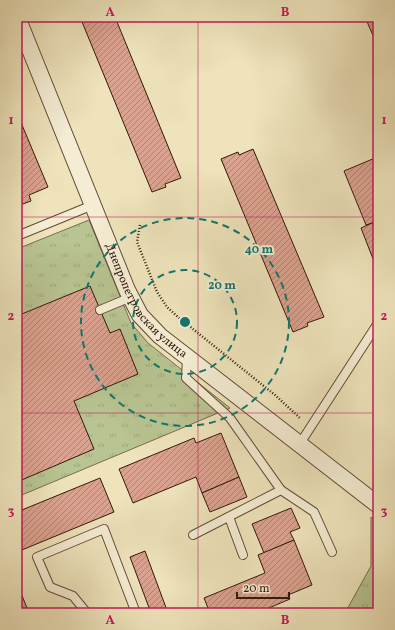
<svg xmlns="http://www.w3.org/2000/svg" width="395" height="630" font-family="Vollkorn,serif">
<style>
.grass{fill:url(#grass-tufts);stroke:#766e4e}
.building{fill:url(#building-hatch);stroke:#33180b}
.lines{fill:none;stroke-linecap:round;stroke-linejoin:round}
.lane-casing{stroke:#624b37;stroke-width:10}
.street-casing{stroke:#624b37;stroke-width:18}
.path{stroke:#33180b;stroke-width:2.5;stroke-dasharray:1 2;stroke-linecap:butt}
.lane{stroke:#f4edd3;stroke-width:8}
.street{stroke:#f4edd3;stroke-width:16}
.grid{fill:none;stroke:#c2185b;stroke-width:1;stroke-opacity:0.55}
.ring{fill:none;stroke:#0f766e;stroke-width:2;stroke-dasharray:7 5}
.labels{text-anchor:middle;dominant-baseline:central;stroke-width:4;stroke-linejoin:round;paint-order:stroke}
.street-label{font-size:12px;fill:#33180b;stroke:#f4edd3}
.centre{fill:#0f766e;stroke:#f4edd3;stroke-width:2}
.ring-label{font-size:12px;text-anchor:middle;font-weight:bold;fill:#0f766e;stroke:#f4edd3;stroke-width:4;stroke-linejoin:round;paint-order:stroke}
.neatline{fill:none;stroke:#c2185b;stroke-width:1.5}
.grid-label{font-size:13px;text-anchor:middle;font-weight:bold;fill:#c2185b}
</style>
<defs>
<pattern id="grass-tufts" width="24" height="20" patternUnits="userSpaceOnUse"><rect width="24" height="20" fill="#b8c491"/><path d="M3 7l-1-3M5 7V3M7 7l1-3M15 17l-1-3M17 17v-4M19 17l1-3" fill="none" stroke="#9fa87c"/></pattern>
<pattern id="building-hatch" width="6" height="6" patternUnits="userSpaceOnUse"><rect width="6" height="6" fill="#daa290"/><path d="M-1 1l2-2M0 6l6-6M5 7l2-2" fill="none" stroke="#b18374"/></pattern>
</defs>
<rect width="100%" height="100%" fill="#eee3bb"/>
<filter id="stains"><feTurbulence type="fractalNoise" baseFrequency=".005" numOctaves="4"/><feColorMatrix values="0 0 0 0 .2 0 0 0 0 .09 0 0 0 0 .02 0 0 0 .5 -.17"/></filter>
<radialGradient id="worn" r=".72"><stop offset=".6" stop-color="#630" stop-opacity="0"/><stop offset="1" stop-color="#630" stop-opacity=".3"/></radialGradient>
<g class="grass">
<path d="M 89,220 L 131,323 L 148,343 L 230,408 L 17,497 L 17,249 Z"/>
<path d="M 371,517 L 378,523 L 378,613 L 345,613 L 371,566 Z"/>
</g>
<g class="building">
<path d="M 80,17 L 115,17 L 181,178 L 165,184 L 166,187 L 152,192 Z"/>
<path d="M 365,17 L 378,17 L 378,47 Z"/>
<path d="M 17,113 L 48,187 L 29,195 L 31,201 L 17,206 Z"/>
<path d="M 253,149 L 324,317 L 307,323 L 308,326 L 293,332 L 221,159 L 238,152 L 239,155 Z"/>
<path d="M 375,158 L 378,166 L 378,221 L 366,225 L 344,171 Z"/>
<path d="M 372,223 L 378,237 L 378,262 L 375,264 L 361,228 Z"/>
<path d="M 90,286 L 110,333 L 120,329 L 138,374 L 74,401 L 94,449 L 17,482 L 17,316 Z"/>
<path d="M 221,433 L 239,477 L 202,493 L 196,477 L 133,503 L 119,469 L 194,438 L 196,443 Z"/>
<path d="M 239,477 L 247,497 L 210,512 L 202,493 Z"/>
<path d="M 100,478 L 114,512 L 17,552 L 17,512 Z"/>
<path d="M 291,508 L 300,528 L 290,532 L 294,540 L 264,553 L 252,524 Z"/>
<path d="M 294,540 L 312,585 L 288,595 L 290,599 L 257,613 L 210,613 L 204,598 L 265,573 L 258,555 Z"/>
<path d="M 145,551 L 168,613 L 151,613 L 130,557 Z"/>
<path d="M 17,583 L 29,613 L 17,613 Z"/>
</g>
<g class="lines">
<g class="lane-casing">
<g id="lane">
<path d="M 17,236 L 93,205"/>
<path d="M 100,310 L 131,297"/>
<path d="M 187,357 L 186,378 L 230,418 L 281,490 L 193,535"/>
<path d="M 299,445 L 378,323"/>
<path d="M 281,490 L 314,512 L 332,552"/>
<path d="M 229,517 L 243,555"/>
<path d="M 87,613 L 73,596 L 50,587 L 37,557 L 104,529 L 136,613"/>
</g>
</g>
<g class="street-casing">
<g id="street">
<path id="s1" d="M 17,17 L 127,290 L 140,315 L 160,336 L 378,505"/>
</g>
</g>
<path class="path" d="M 140,225 L 137,242 L 157,292 L 167,307 L 178,317 L 275,395 L 301,419"/>
<use href="#lane" class="lane"/>
<use href="#street" class="street"/>
</g>
<path class="grid" d="M 198,17 L 198,613M 17,217 L 378,217M 17,413 L 378,413"/>
<g class="ring">
<circle cx="185" cy="322" r="52"/>
<circle cx="185" cy="322" r="104"/>
</g>
<g class="labels">
<g class="street-label">
<text stroke="none"><textPath href="#s1" startOffset="314">Днепропетровская улица</textPath></text>
</g>
</g>
<circle cx="185" cy="322" r="6" class="centre"/>
<g class="ring-label">
<text x="259" y="253">40 m</text>
<text x="222" y="289">20 m</text>
</g>
<rect width="395" height="630" fill="none" stroke="#eee3bb" stroke-width="44"/>
<path d="M237 592v6h52v-6" fill="none" stroke="#33180b" stroke-width="2"/>
<text x="243" y="592" font-size="12" fill="#33180b" stroke="#f4edd3" stroke-width="3" paint-order="stroke">20 m</text>
<rect x="22" y="22" width="351" height="586" class="neatline"/>
<g class="grid-label">
<text x="110" y="16">A</text>
<text x="285" y="16">B</text>
<text x="11" y="124">1</text>
<text x="384" y="124">1</text>
<text x="11" y="320">2</text>
<text x="384" y="320">2</text>
<text x="11" y="515">3</text>
<text x="384" y="515">3</text>
<text x="110" y="624">A</text>
<text x="285" y="624">B</text>
</g>
<rect width="100%" height="100%" filter="url(#stains)"/>
<rect width="100%" height="100%" fill="url(#worn)"/>
</svg>
